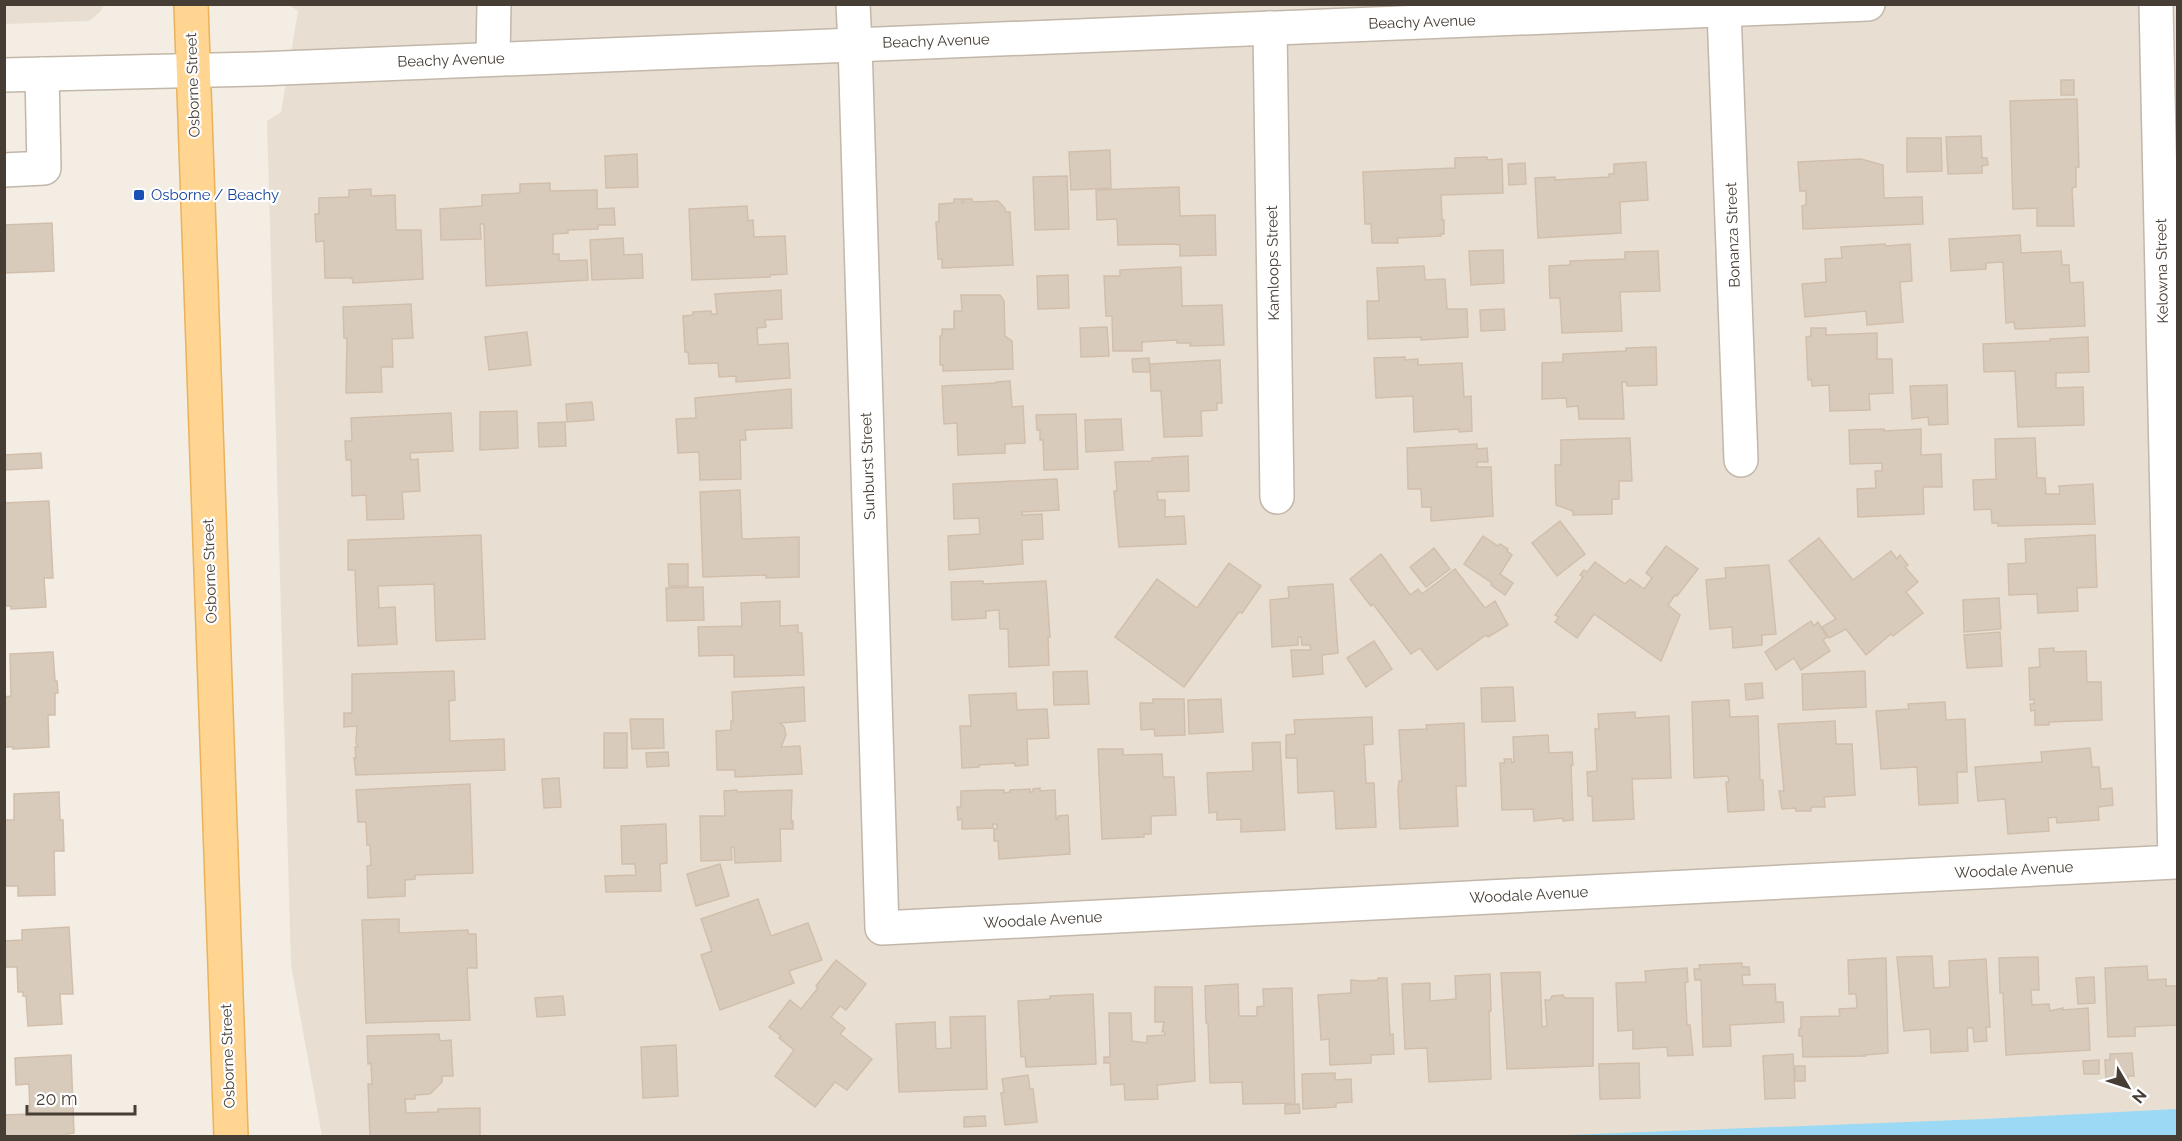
<svg xmlns="http://www.w3.org/2000/svg" width="2182" height="1141" font-family="Raleway,sans-serif">
<style>
.residential{fill:#e8dfd2}
.water{fill:#9cd9f5}
.building{fill:#d9cbbc;stroke:#d1bfac;stroke-width:1.5}
.lines{fill:none;stroke-linecap:round;stroke-linejoin:round}
.minor-casing{stroke:#c2b7a9;stroke-width:36}
.major-casing{stroke:#ebb25a;stroke-width:36}
.minor{stroke:#fff;stroke-width:33}
.major{stroke:#ffd591;stroke-width:33}
.transit-dot{fill:#1a4fb4;stroke:#fff;stroke-width:2}
.labels{text-anchor:middle;dominant-baseline:central;stroke-width:4.5;stroke-linejoin:round;paint-order:stroke}
.street-label{font-size:15px;fill:#463d34;stroke:#fff}
.transit-label{font-size:15px;fill:#164399;stroke:#fff;text-anchor:start}
</style>
<rect width="100%" height="100%" fill="#f3ede4"/>
<g class="residential">
<path d="M 4,5 L 5,4 L 104,5 L 100,12 L 89,21 L 5,24 Z"/>
<path d="M 289,5 L 2177,5 L 2177,1136 L 322,1136 L 291,965 L 267,121 L 281,112 L 298,11 Z"/>
</g>
<path class="water" d="M 2177,1109 L 2177,1136 L 1541,1136 L 1984,1119 Z"/>
<g class="building">
<rect x="2061" y="80" width="13" height="15"/>
<path d="M 2077,99 L 2079,167 L 2076,167 L 2076,187 L 2072,188 L 2074,226 L 2037,226 L 2037,208 L 2013,209 L 2010,101 Z"/>
<path d="M 1981,136 L 1982,158 L 1987,158 L 1988,165 L 1982,166 L 1982,173 L 1948,174 L 1946,137 Z"/>
<path d="M 1907,138 L 1941,138 L 1942,171 L 1907,172 Z"/>
<path d="M 1110,150 L 1111,188 L 1071,190 L 1069,152 Z"/>
<path d="M 637,154 L 638,187 L 606,188 L 605,156 Z"/>
<path d="M 1487,157 L 1487,160 L 1502,159 L 1503,193 L 1441,195 L 1442,220 L 1444,220 L 1444,234 L 1440,234 L 1441,236 L 1397,238 L 1398,243 L 1372,243 L 1371,224 L 1365,224 L 1363,172 L 1455,168 L 1455,158 Z"/>
<path d="M 1861,159 L 1883,165 L 1884,198 L 1922,197 L 1923,224 L 1803,229 L 1802,206 L 1806,205 L 1806,191 L 1800,191 L 1798,162 Z"/>
<path d="M 1646,162 L 1648,200 L 1620,202 L 1621,233 L 1538,238 L 1535,178 L 1555,177 L 1555,180 L 1609,177 L 1609,174 L 1614,174 L 1614,164 Z"/>
<path d="M 1525,163 L 1526,184 L 1509,185 L 1508,164 Z"/>
<path d="M 1067,176 L 1069,229 L 1035,230 L 1033,177 Z"/>
<path d="M 550,183 L 550,191 L 597,190 L 597,209 L 614,208 L 615,225 L 598,225 L 598,229 L 568,230 L 568,233 L 553,234 L 553,254 L 559,254 L 559,261 L 587,260 L 588,280 L 486,286 L 484,224 L 480,224 L 481,239 L 441,240 L 440,209 L 482,206 L 482,195 L 520,193 L 520,184 Z"/>
<path d="M 1179,187 L 1180,216 L 1215,215 L 1216,255 L 1180,256 L 1180,245 L 1172,244 L 1118,245 L 1117,219 L 1097,220 L 1096,190 Z"/>
<path d="M 371,189 L 371,196 L 395,195 L 396,230 L 421,230 L 423,279 L 353,283 L 352,278 L 325,278 L 324,241 L 316,242 L 315,214 L 319,214 L 319,198 L 349,197 L 349,190 Z"/>
<path d="M 954,199 L 962,199 L 962,203 L 964,202 L 964,199 L 972,199 L 973,202 L 998,201 L 1004,207 L 1006,212 L 1010,212 L 1013,265 L 942,268 L 942,259 L 938,259 L 936,222 L 939,222 L 939,204 L 954,203 Z"/>
<path d="M 747,206 L 748,221 L 753,220 L 754,237 L 785,236 L 787,274 L 770,275 L 770,277 L 692,280 L 689,209 Z"/>
<path d="M 52,223 L 54,271 L 4,273 L 4,225 Z"/>
<path d="M 2020,235 L 2021,253 L 2061,251 L 2062,265 L 2069,265 L 2070,283 L 2083,282 L 2085,326 L 2015,329 L 2014,322 L 2006,323 L 2003,262 L 1986,263 L 1986,269 L 1951,271 L 1949,239 Z"/>
<path d="M 623,238 L 624,255 L 642,254 L 643,278 L 592,280 L 590,240 Z"/>
<path d="M 1885,244 L 1886,246 L 1910,244 L 1912,281 L 1900,282 L 1903,322 L 1867,325 L 1866,311 L 1805,317 L 1802,284 L 1826,282 L 1825,259 L 1842,258 L 1841,247 Z"/>
<path d="M 1503,250 L 1504,283 L 1471,285 L 1469,251 Z"/>
<path d="M 1658,251 L 1660,291 L 1620,292 L 1622,331 L 1562,333 L 1560,298 L 1550,298 L 1549,266 L 1570,265 L 1570,261 L 1625,259 L 1625,252 Z"/>
<path d="M 1424,266 L 1425,280 L 1445,279 L 1447,309 L 1467,309 L 1468,337 L 1421,340 L 1421,337 L 1368,339 L 1367,301 L 1379,301 L 1377,268 Z"/>
<path d="M 1181,267 L 1182,306 L 1222,305 L 1224,345 L 1190,346 L 1190,343 L 1177,343 L 1177,340 L 1142,342 L 1142,351 L 1113,351 L 1112,316 L 1106,316 L 1104,276 L 1120,276 L 1120,270 Z"/>
<path d="M 1068,275 L 1069,308 L 1038,309 L 1037,276 Z"/>
<path d="M 781,290 L 782,319 L 765,320 L 766,327 L 757,328 L 758,345 L 788,343 L 790,378 L 736,382 L 736,376 L 719,377 L 718,363 L 689,364 L 688,352 L 685,352 L 683,316 L 693,315 L 693,312 L 711,311 L 711,314 L 717,314 L 715,294 Z"/>
<path d="M 961,295 L 1000,295 L 1004,301 L 1005,336 L 1012,341 L 1013,369 L 943,371 L 943,365 L 940,365 L 940,336 L 942,336 L 942,329 L 954,329 L 954,311 L 962,311 Z"/>
<path d="M 411,304 L 413,338 L 392,339 L 393,367 L 381,367 L 382,392 L 346,393 L 347,338 L 344,338 L 343,307 Z"/>
<path d="M 1504,309 L 1505,330 L 1481,331 L 1480,310 Z"/>
<path d="M 1107,327 L 1109,356 L 1081,357 L 1080,328 Z"/>
<path d="M 1811,328 L 1826,328 L 1826,335 L 1877,333 L 1877,359 L 1892,359 L 1893,393 L 1869,394 L 1870,410 L 1830,411 L 1829,385 L 1812,386 L 1811,379 L 1808,380 L 1806,337 L 1811,336 Z"/>
<path d="M 527,332 L 531,365 L 489,370 L 485,337 Z"/>
<path d="M 2088,337 L 2089,372 L 2056,373 L 2056,388 L 2083,387 L 2084,425 L 2018,427 L 2015,371 L 1984,372 L 1983,344 L 2050,341 L 2050,339 Z"/>
<path d="M 1656,347 L 1657,385 L 1627,386 L 1626,382 L 1622,382 L 1624,419 L 1579,419 L 1578,406 L 1567,407 L 1566,398 L 1542,399 L 1542,363 L 1563,362 L 1563,354 L 1626,351 L 1626,348 Z"/>
<path d="M 1405,357 L 1405,360 L 1418,359 L 1418,365 L 1462,363 L 1464,397 L 1471,396 L 1472,431 L 1459,432 L 1459,429 L 1414,432 L 1413,396 L 1376,398 L 1374,358 Z"/>
<path d="M 1149,358 L 1150,372 L 1133,372 L 1132,359 Z"/>
<path d="M 1220,360 L 1222,403 L 1217,403 L 1217,410 L 1201,411 L 1202,436 L 1164,437 L 1161,391 L 1151,391 L 1150,364 Z"/>
<path d="M 1010,381 L 1012,407 L 1023,406 L 1025,443 L 1005,444 L 1005,453 L 958,455 L 957,423 L 944,424 L 942,386 L 996,383 L 996,382 Z"/>
<path d="M 1947,385 L 1948,424 L 1929,425 L 1928,417 L 1912,419 L 1910,386 Z"/>
<path d="M 791,389 L 792,428 L 745,430 L 746,440 L 740,440 L 741,479 L 700,480 L 699,452 L 678,453 L 676,419 L 696,418 L 695,398 Z"/>
<path d="M 592,402 L 594,420 L 567,422 L 566,404 Z"/>
<path d="M 517,411 L 518,448 L 480,450 L 480,412 Z"/>
<path d="M 451,413 L 453,451 L 410,453 L 411,460 L 418,459 L 420,491 L 402,492 L 404,519 L 367,520 L 366,495 L 352,496 L 351,460 L 346,460 L 345,441 L 352,441 L 351,418 Z"/>
<path d="M 1076,414 L 1078,469 L 1044,470 L 1043,440 L 1040,440 L 1040,430 L 1037,430 L 1036,415 Z"/>
<path d="M 1121,419 L 1123,450 L 1086,452 L 1085,420 Z"/>
<path d="M 565,422 L 566,446 L 539,447 L 538,423 Z"/>
<path d="M 1884,429 L 1884,431 L 1921,429 L 1921,455 L 1941,454 L 1942,487 L 1923,487 L 1924,514 L 1858,517 L 1857,489 L 1876,488 L 1875,471 L 1882,471 L 1882,463 L 1850,464 L 1849,430 Z"/>
<path d="M 1630,438 L 1632,481 L 1619,481 L 1619,499 L 1612,499 L 1612,514 L 1573,515 L 1573,511 L 1556,505 L 1555,465 L 1561,465 L 1561,440 Z"/>
<path d="M 2035,438 L 2037,478 L 2045,478 L 2046,494 L 2060,494 L 2059,486 L 2093,484 L 2095,524 L 1998,526 L 1998,523 L 1992,523 L 1991,509 L 1974,510 L 1973,480 L 1996,479 L 1995,439 Z"/>
<path d="M 1477,444 L 1477,449 L 1487,448 L 1488,462 L 1477,462 L 1477,467 L 1491,467 L 1493,516 L 1431,521 L 1431,507 L 1422,507 L 1421,489 L 1408,489 L 1407,448 Z"/>
<path d="M 41,453 L 42,468 L 4,470 L 4,455 Z"/>
<path d="M 1188,456 L 1189,491 L 1157,492 L 1158,500 L 1165,500 L 1165,517 L 1184,516 L 1186,544 L 1119,547 L 1114,491 L 1117,491 L 1115,462 L 1152,461 L 1152,458 Z"/>
<path d="M 1057,479 L 1059,510 L 1022,512 L 1022,515 L 1042,514 L 1043,539 L 1022,540 L 1023,564 L 949,570 L 948,536 L 980,534 L 979,518 L 954,519 L 953,484 Z"/>
<path d="M 740,490 L 742,539 L 799,537 L 799,577 L 766,578 L 766,575 L 703,577 L 700,492 Z"/>
<path d="M 49,501 L 53,578 L 44,578 L 46,607 L 11,609 L 11,606 L 4,606 L 4,503 Z"/>
<path d="M 1560,521 L 1585,554 L 1557,576 L 1532,543 Z"/>
<path d="M 481,535 L 485,639 L 436,641 L 434,584 L 378,586 L 379,608 L 395,607 L 397,644 L 358,646 L 355,570 L 348,570 L 348,540 Z"/>
<path d="M 2095,535 L 2097,587 L 2077,588 L 2078,611 L 2038,613 L 2037,594 L 2009,595 L 2008,564 L 2026,563 L 2025,539 Z"/>
<path d="M 1483,536 L 1498,546 L 1500,544 L 1508,549 L 1507,551 L 1512,555 L 1500,574 L 1513,583 L 1505,595 L 1491,585 L 1492,583 L 1464,564 Z"/>
<path d="M 1819,538 L 1853,580 L 1891,551 L 1897,559 L 1900,555 L 1908,565 L 1905,567 L 1918,582 L 1906,592 L 1923,613 L 1893,636 L 1891,634 L 1866,655 L 1846,629 L 1829,638 L 1822,627 L 1836,619 L 1789,561 Z"/>
<path d="M 1666,546 L 1698,569 L 1677,596 L 1675,595 L 1668,605 L 1680,615 L 1661,661 L 1594,614 L 1577,638 L 1555,622 L 1559,617 L 1555,615 L 1583,577 L 1580,575 L 1584,570 L 1587,572 L 1595,562 L 1625,584 L 1630,579 L 1644,589 L 1652,578 L 1646,573 Z"/>
<path d="M 1434,548 L 1450,569 L 1426,587 L 1410,567 Z"/>
<path d="M 1381,554 L 1410,595 L 1418,589 L 1422,594 L 1455,569 L 1485,608 L 1495,601 L 1508,625 L 1488,637 L 1486,635 L 1437,670 L 1420,648 L 1411,654 L 1373,604 L 1371,606 L 1350,579 Z"/>
<path d="M 1229,563 L 1261,586 L 1242,613 L 1239,612 L 1184,687 L 1115,637 L 1157,579 L 1197,608 Z"/>
<path d="M 668,564 L 688,564 L 688,586 L 669,586 Z"/>
<path d="M 1769,565 L 1776,634 L 1762,635 L 1762,645 L 1733,648 L 1732,627 L 1710,629 L 1706,580 L 1726,578 L 1725,568 Z"/>
<path d="M 983,581 L 983,584 L 1046,581 L 1050,637 L 1048,637 L 1049,665 L 1009,667 L 1008,629 L 1000,629 L 999,610 L 986,611 L 986,618 L 952,620 L 951,582 Z"/>
<path d="M 1333,584 L 1338,653 L 1322,655 L 1323,674 L 1293,677 L 1291,650 L 1311,650 L 1310,645 L 1302,645 L 1301,637 L 1298,637 L 1298,645 L 1272,647 L 1270,600 L 1289,598 L 1288,587 Z"/>
<path d="M 703,587 L 704,620 L 667,621 L 666,588 Z"/>
<path d="M 1999,598 L 2001,629 L 1964,632 L 1963,600 Z"/>
<path d="M 780,601 L 780,626 L 798,625 L 798,632 L 802,633 L 804,675 L 734,677 L 734,655 L 699,656 L 698,627 L 742,626 L 741,603 Z"/>
<path d="M 1811,621 L 1814,626 L 1818,622 L 1827,637 L 1823,640 L 1830,651 L 1801,670 L 1794,658 L 1776,670 L 1765,652 Z"/>
<path d="M 2000,632 L 2002,666 L 1967,668 L 1964,635 Z"/>
<path d="M 1374,641 L 1392,669 L 1366,687 L 1347,658 Z"/>
<path d="M 2054,648 L 2054,652 L 2086,651 L 2087,682 L 2101,682 L 2102,720 L 2049,722 L 2049,725 L 2035,725 L 2035,710 L 2031,711 L 2030,704 L 2034,704 L 2034,699 L 2030,700 L 2029,668 L 2040,667 L 2039,649 Z"/>
<path d="M 53,652 L 55,681 L 57,681 L 58,693 L 55,693 L 55,715 L 48,715 L 49,747 L 13,749 L 13,747 L 4,747 L 4,697 L 11,696 L 10,654 Z"/>
<path d="M 454,671 L 455,700 L 449,701 L 450,741 L 504,739 L 505,770 L 356,775 L 354,758 L 356,758 L 355,747 L 358,747 L 356,743 L 357,726 L 344,727 L 344,713 L 352,713 L 352,674 Z"/>
<path d="M 1087,671 L 1089,704 L 1054,705 L 1053,672 Z"/>
<path d="M 1865,671 L 1866,707 L 1803,710 L 1802,674 Z"/>
<path d="M 1762,683 L 1763,698 L 1746,700 L 1745,684 Z"/>
<path d="M 804,687 L 805,721 L 780,723 L 784,727 L 786,735 L 781,747 L 800,746 L 802,774 L 735,777 L 735,770 L 717,770 L 716,731 L 731,730 L 731,721 L 733,721 L 732,692 Z"/>
<path d="M 1513,687 L 1515,721 L 1482,722 L 1481,688 Z"/>
<path d="M 1016,693 L 1017,710 L 1047,709 L 1049,738 L 1027,739 L 1028,765 L 1015,766 L 1015,763 L 979,765 L 979,767 L 962,768 L 960,726 L 971,726 L 969,695 Z"/>
<path d="M 1153,699 L 1184,699 L 1185,735 L 1155,736 L 1154,729 L 1141,730 L 1140,703 L 1153,703 Z"/>
<path d="M 1221,699 L 1223,732 L 1189,734 L 1188,700 Z"/>
<path d="M 1729,700 L 1730,717 L 1758,716 L 1760,780 L 1763,780 L 1764,810 L 1728,812 L 1726,782 L 1729,782 L 1728,776 L 1694,778 L 1692,702 Z"/>
<path d="M 1945,702 L 1946,720 L 1965,719 L 1967,772 L 1957,772 L 1958,803 L 1919,805 L 1917,767 L 1881,769 L 1876,711 L 1909,709 L 1908,704 Z"/>
<path d="M 1635,712 L 1635,718 L 1669,716 L 1671,778 L 1632,779 L 1634,819 L 1593,821 L 1592,796 L 1588,796 L 1587,772 L 1597,771 L 1595,729 L 1599,729 L 1598,714 Z"/>
<path d="M 1372,717 L 1373,744 L 1364,745 L 1366,783 L 1374,783 L 1376,827 L 1336,829 L 1334,791 L 1298,793 L 1297,758 L 1286,758 L 1286,735 L 1295,734 L 1294,720 Z"/>
<path d="M 630,719 L 663,719 L 664,748 L 632,749 Z"/>
<path d="M 1835,721 L 1836,744 L 1852,744 L 1855,795 L 1824,797 L 1825,807 L 1811,807 L 1811,811 L 1796,811 L 1795,808 L 1782,809 L 1779,791 L 1784,791 L 1778,724 Z"/>
<path d="M 1464,723 L 1466,786 L 1456,786 L 1458,826 L 1400,829 L 1398,789 L 1399,781 L 1402,781 L 1399,730 L 1427,729 L 1426,725 Z"/>
<rect x="604" y="733" width="23" height="35"/>
<path d="M 1548,735 L 1549,753 L 1572,752 L 1573,765 L 1571,765 L 1573,820 L 1563,821 L 1563,818 L 1534,821 L 1533,809 L 1502,810 L 1500,763 L 1505,763 L 1504,759 L 1511,759 L 1512,763 L 1514,762 L 1513,737 Z"/>
<path d="M 1280,742 L 1285,830 L 1241,832 L 1241,819 L 1217,820 L 1217,812 L 1209,813 L 1207,773 L 1253,771 L 1252,743 Z"/>
<path d="M 2090,748 L 2092,767 L 2099,767 L 2101,789 L 2112,788 L 2113,805 L 2098,807 L 2099,820 L 2057,823 L 2056,817 L 2048,818 L 2049,831 L 2008,834 L 2005,799 L 1978,801 L 1975,767 L 2042,762 L 2041,752 Z"/>
<path d="M 1098,749 L 1123,749 L 1123,755 L 1162,754 L 1163,777 L 1174,777 L 1176,815 L 1151,816 L 1151,834 L 1144,834 L 1144,837 L 1102,839 Z"/>
<path d="M 668,752 L 669,766 L 647,767 L 646,753 Z"/>
<path d="M 559,778 L 561,807 L 544,808 L 542,779 Z"/>
<path d="M 470,784 L 473,873 L 415,875 L 415,879 L 405,880 L 405,896 L 368,898 L 367,866 L 371,865 L 370,845 L 367,845 L 366,822 L 358,822 L 356,790 Z"/>
<path d="M 1040,788 L 1040,791 L 1055,790 L 1056,819 L 1058,819 L 1058,816 L 1068,815 L 1070,854 L 999,859 L 998,841 L 994,841 L 994,829 L 997,829 L 997,824 L 993,824 L 993,828 L 962,829 L 962,819 L 958,820 L 957,807 L 961,807 L 961,791 L 991,790 L 1004,790 L 1004,793 L 1010,792 L 1010,790 L 1030,789 L 1030,792 L 1033,792 L 1033,789 Z"/>
<path d="M 737,790 L 737,792 L 792,790 L 791,822 L 793,821 L 793,829 L 780,829 L 781,861 L 735,863 L 734,847 L 731,847 L 732,860 L 701,861 L 700,816 L 725,816 L 724,791 Z"/>
<path d="M 59,792 L 60,820 L 63,820 L 64,851 L 54,851 L 55,895 L 18,896 L 18,886 L 4,886 L 4,820 L 14,820 L 14,794 Z"/>
<path d="M 666,824 L 667,863 L 660,864 L 661,891 L 606,892 L 605,876 L 636,875 L 635,864 L 622,864 L 621,826 Z"/>
<path d="M 720,864 L 729,896 L 696,906 L 687,874 Z"/>
<path d="M 758,899 L 771,936 L 808,923 L 822,960 L 789,971 L 794,983 L 720,1010 L 701,955 L 712,951 L 701,919 Z"/>
<path d="M 399,919 L 399,933 L 468,930 L 468,934 L 476,934 L 477,968 L 467,968 L 470,1020 L 366,1023 L 362,920 Z"/>
<path d="M 69,927 L 73,994 L 60,994 L 62,1024 L 28,1026 L 26,996 L 23,996 L 23,992 L 18,992 L 17,967 L 4,967 L 4,941 L 22,940 L 22,930 Z"/>
<path d="M 1932,956 L 1934,988 L 1950,987 L 1949,961 L 1986,959 L 1990,1027 L 1986,1027 L 1987,1041 L 1974,1042 L 1973,1028 L 1967,1028 L 1968,1051 L 1931,1053 L 1930,1029 L 1904,1031 L 1897,957 Z"/>
<path d="M 2038,957 L 2039,990 L 2031,990 L 2032,1005 L 2049,1004 L 2050,1011 L 2063,1008 L 2063,1010 L 2088,1008 L 2090,1050 L 2006,1055 L 2003,993 L 2000,993 L 1999,958 Z"/>
<path d="M 1886,958 L 1888,1053 L 1864,1055 L 1865,1056 L 1803,1057 L 1802,1036 L 1799,1036 L 1799,1029 L 1801,1029 L 1801,1017 L 1840,1016 L 1839,1009 L 1857,1008 L 1856,994 L 1849,994 L 1848,960 Z"/>
<path d="M 836,960 L 866,984 L 846,1010 L 840,1006 L 831,1017 L 845,1028 L 840,1034 L 872,1059 L 847,1090 L 835,1082 L 815,1107 L 775,1076 L 794,1050 L 779,1038 L 781,1036 L 769,1027 L 790,1000 L 801,1009 L 818,988 L 816,986 Z"/>
<path d="M 1742,963 L 1742,967 L 1749,967 L 1750,975 L 1742,975 L 1743,985 L 1775,984 L 1776,1002 L 1783,1002 L 1784,1022 L 1730,1025 L 1731,1046 L 1703,1047 L 1701,980 L 1695,980 L 1694,969 L 1700,969 L 1699,965 Z"/>
<path d="M 2147,966 L 2148,980 L 2166,979 L 2166,986 L 2178,986 L 2178,1025 L 2135,1027 L 2135,1036 L 2108,1037 L 2105,968 Z"/>
<path d="M 1687,968 L 1688,982 L 1685,983 L 1687,1025 L 1690,1025 L 1693,1055 L 1668,1056 L 1667,1047 L 1633,1049 L 1633,1030 L 1618,1031 L 1616,983 L 1646,982 L 1645,971 Z"/>
<path d="M 1540,972 L 1542,1027 L 1547,1026 L 1545,1000 L 1550,1000 L 1552,996 L 1563,995 L 1565,998 L 1593,998 L 1593,1066 L 1507,1069 L 1501,973 Z"/>
<path d="M 1490,974 L 1491,1011 L 1489,1011 L 1491,1079 L 1429,1082 L 1427,1048 L 1405,1049 L 1402,984 L 1430,983 L 1430,1001 L 1456,999 L 1455,976 Z"/>
<path d="M 2094,977 L 2095,1003 L 2078,1004 L 2076,978 Z"/>
<path d="M 1378,978 L 1387,978 L 1390,1035 L 1393,1034 L 1394,1054 L 1371,1055 L 1371,1063 L 1330,1065 L 1329,1039 L 1321,1040 L 1318,995 L 1351,993 L 1351,980 L 1361,981 L 1378,980 Z"/>
<path d="M 1238,984 L 1239,1016 L 1257,1016 L 1257,1007 L 1264,1006 L 1263,989 L 1292,988 L 1295,1103 L 1243,1104 L 1242,1082 L 1210,1083 L 1208,1023 L 1206,1023 L 1205,986 Z"/>
<path d="M 1155,987 L 1192,987 L 1195,1081 L 1157,1085 L 1158,1099 L 1125,1100 L 1124,1084 L 1111,1085 L 1110,1063 L 1104,1063 L 1104,1057 L 1110,1057 L 1109,1013 L 1131,1013 L 1132,1041 L 1147,1043 L 1147,1036 L 1165,1035 L 1164,1031 L 1162,1032 L 1164,1022 L 1155,1022 Z"/>
<path d="M 1093,994 L 1096,1064 L 1026,1067 L 1025,1056 L 1021,1057 L 1018,1001 L 1050,999 L 1050,996 Z"/>
<path d="M 563,996 L 565,1015 L 537,1017 L 535,998 Z"/>
<path d="M 985,1016 L 987,1089 L 899,1092 L 896,1024 L 935,1022 L 936,1049 L 951,1048 L 950,1017 Z"/>
<path d="M 439,1034 L 440,1041 L 451,1040 L 453,1076 L 442,1076 L 442,1082 L 430,1094 L 415,1095 L 415,1099 L 405,1099 L 406,1113 L 438,1112 L 438,1109 L 480,1108 L 480,1136 L 370,1136 L 368,1084 L 372,1084 L 371,1063 L 368,1064 L 367,1036 Z"/>
<path d="M 676,1045 L 678,1096 L 643,1098 L 641,1047 Z"/>
<path d="M 2132,1053 L 2134,1076 L 2128,1076 L 2128,1080 L 2106,1081 L 2105,1060 L 2110,1060 L 2110,1054 Z"/>
<path d="M 1793,1054 L 1795,1098 L 1765,1099 L 1763,1056 Z"/>
<path d="M 71,1055 L 74,1133 L 67,1134 L 67,1136 L 4,1136 L 4,1115 L 30,1114 L 29,1084 L 16,1085 L 15,1058 Z"/>
<path d="M 2099,1060 L 2099,1074 L 2084,1074 L 2083,1061 Z"/>
<path d="M 1639,1063 L 1640,1098 L 1600,1099 L 1599,1064 Z"/>
<rect x="1795" y="1066" width="10" height="15"/>
<path d="M 1335,1073 L 1335,1080 L 1351,1079 L 1352,1102 L 1336,1103 L 1336,1107 L 1303,1109 L 1302,1074 Z"/>
<path d="M 1028,1075 L 1030,1089 L 1033,1089 L 1037,1122 L 1005,1125 L 1001,1093 L 1004,1092 L 1002,1079 Z"/>
<path d="M 1299,1104 L 1300,1113 L 1285,1114 L 1285,1105 Z"/>
<path d="M 985,1116 L 986,1126 L 964,1127 L 964,1117 Z"/>
</g>
<g class="lines">
<g class="minor-casing">
<g id="minor">
<path d="M 853,4 L 855,44 L 882,928 L 2175,862 L 2156,4"/>
<path d="M 1724,10 L 1741,460"/>
<path d="M 1270,28 L 1277,497"/>
<path d="M 493,59 L 494,4"/>
<path d="M 4,75 L 258,69 L 1868,4"/>
<path d="M 4,170 L 44,168 L 42,74"/>
</g>
</g>
<g class="major-casing">
<path id="major" d="M 191,4 L 231,1136"/>
</g>
<use href="#minor" class="minor"/>
<use href="#major" class="major"/>
</g>
<rect class="transit-dot" x="133" y="189" width="12" height="12" rx="3"/>
<g class="labels">
<g class="street-label">
<text transform="translate(1422 22) rotate(-2)">Beachy Avenue</text>
<text transform="translate(936 41) rotate(-2)">Beachy Avenue</text>
<text transform="translate(451 60) rotate(-2)">Beachy Avenue</text>
<text transform="translate(193 85) rotate(-92)">Osborne Street</text>
<text transform="translate(1733 235) rotate(-92)">Bonanza Street</text>
<text transform="translate(1273 263) rotate(-91)">Kamloops Street</text>
<text transform="translate(2162 271) rotate(-91)">Kelowna Street</text>
<text transform="translate(868 466) rotate(-92)">Sunburst Street</text>
<text transform="translate(210 571) rotate(-92)">Osborne Street</text>
<text transform="translate(2014 870) rotate(-3)">Woodale Avenue</text>
<text transform="translate(1529 895) rotate(-3)">Woodale Avenue</text>
<text transform="translate(1043 920) rotate(-3)">Woodale Avenue</text>
<text transform="translate(228 1056) rotate(-92)">Osborne Street</text>
</g>
<g class="transit-label">
<text x="151" y="195">Osborne / Beachy</text>
</g>
</g>
<rect width="2182" height="1141" fill="none" stroke="#463d34" stroke-width="12"/>
<g transform="translate(2128 1087) rotate(129)" stroke="#ffffff" stroke-width="4.5" paint-order="stroke">
<path d="M0-4.5L10 22L0 15L-10 22Z" fill="#463d34"/>
<text y="-9" font-size="16" font-weight="bold" text-anchor="middle" fill="#463d34">N</text>
</g>
<path d="M27 1105v9h108v-9" fill="none" stroke="#463d34" stroke-width="3"/>
<text x="36" y="1105" font-size="18" fill="#463d34" stroke="#ffffff" stroke-width="4.5" paint-order="stroke">20 m</text>
</svg>
